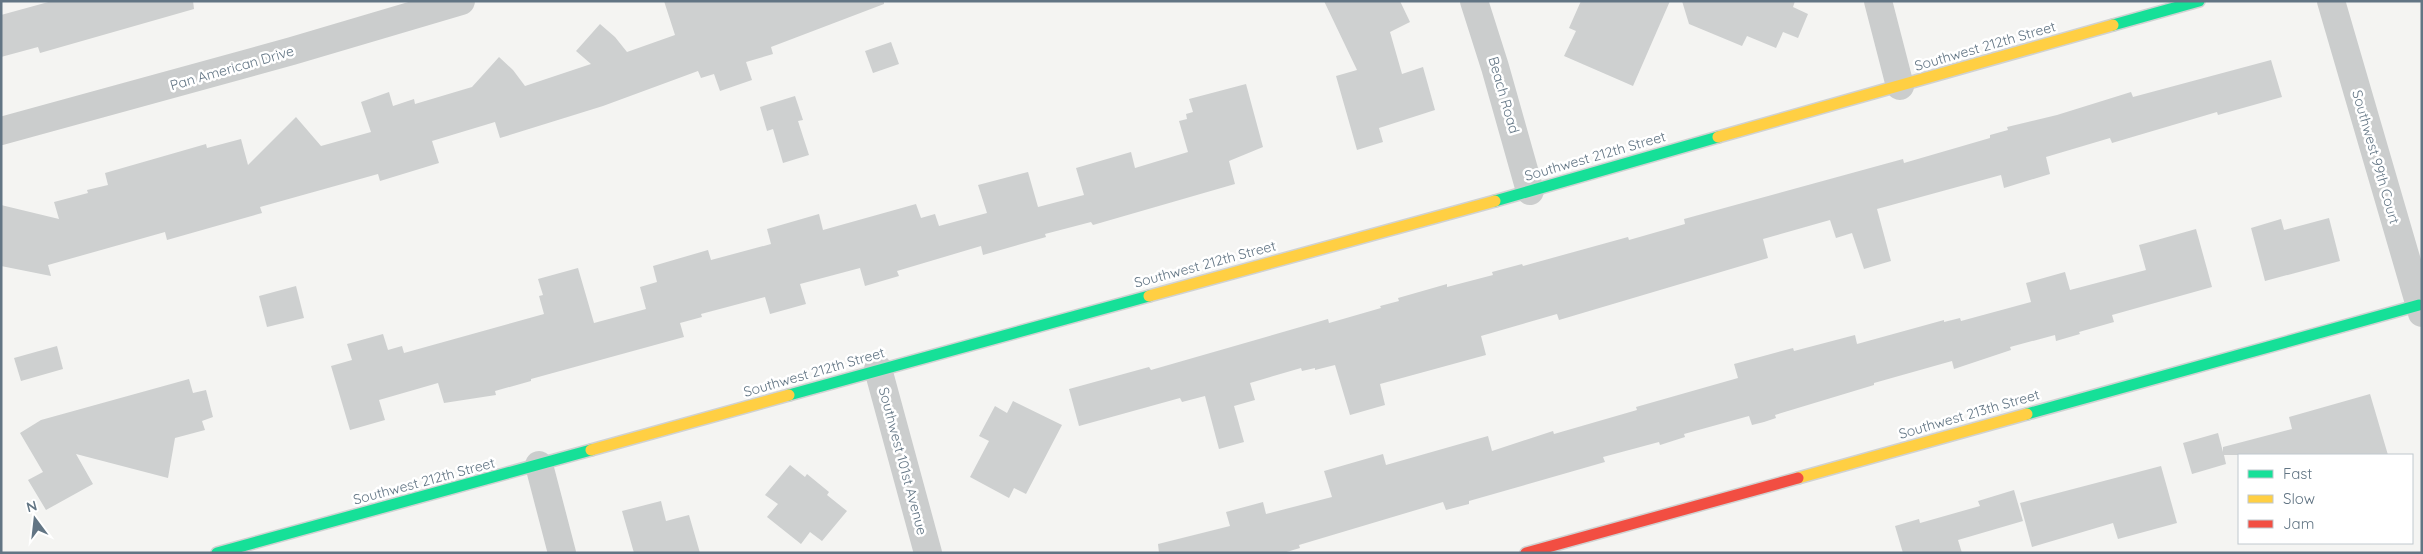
<svg xmlns="http://www.w3.org/2000/svg" width="2423" height="554" font-family="Quicksand,sans-serif">
<style>
.building{fill:#ced0d0}
.lines{fill:none;stroke-linecap:round;stroke-linejoin:round}
.fast-casing{stroke:#d0d2d2;stroke-width:14}
.slow-casing{stroke:#d0d2d2;stroke-width:14}
.jam-casing{stroke:#d0d2d2;stroke-width:14}
.street{stroke:#cbcdcd;stroke-width:28}
.fast{stroke:#16e098;stroke-width:11}
.slow{stroke:#ffcf43;stroke-width:11}
.jam{stroke:#f24e42;stroke-width:11}
.labels{text-anchor:middle;dominant-baseline:central;stroke-width:5;stroke-linejoin:round;paint-order:stroke}
.street-label{font-size:14px;fill:#627584;stroke:#fff}
</style>
<rect width="100%" height="100%" fill="#f4f4f2"/>
<g class="building">
<path d="M 52,1 L 193,1 L 194,9 L 40,53 L 38,47 L 1,57 L 1,15 Z"/>
<path d="M 664,1 L 884,1 L 884,4 L 771,47 L 773,54 L 746,62 L 752,80 L 720,91 L 714,74 L 701,78 L 698,71 L 603,106 L 500,138 L 495,122 L 432,141 L 439,163 L 380,181 L 378,174 L 260,207 L 262,213 L 167,240 L 165,232 L 48,265 L 51,276 L 1,266 L 1,205 L 59,219 L 54,202 L 88,193 L 87,190 L 108,185 L 105,173 L 206,144 L 207,148 L 241,139 L 248,165 L 296,117 L 321,146 L 371,132 L 361,102 L 389,92 L 393,106 L 414,99 L 415,104 L 472,87 L 499,57 L 513,70 L 525,86 L 591,64 L 576,51 L 600,24 L 615,37 L 627,52 L 675,35 Z"/>
<path d="M 1324,1 L 1400,1 L 1410,22 L 1390,32 L 1402,74 L 1423,67 L 1435,110 L 1379,128 L 1383,142 L 1357,150 L 1336,76 L 1357,70 Z"/>
<path d="M 1581,1 L 1670,1 L 1633,86 L 1564,56 L 1576,31 L 1569,28 Z"/>
<path d="M 1682,1 L 1795,1 L 1793,7 L 1808,14 L 1798,38 L 1783,32 L 1776,48 L 1747,36 L 1742,46 L 1689,24 Z"/>
<path d="M 891,42 L 899,64 L 873,73 L 865,51 Z"/>
<path d="M 2271,60 L 2282,97 L 2218,115 L 2217,112 L 2112,143 L 2110,138 L 2046,157 L 2050,174 L 2004,188 L 2001,175 L 1877,209 L 1891,261 L 1864,269 L 1852,233 L 1836,238 L 1830,220 L 1763,239 L 1768,258 L 1559,320 L 1557,314 L 1481,336 L 1486,355 L 1380,384 L 1385,405 L 1350,415 L 1335,365 L 1315,370 L 1315,368 L 1302,371 L 1301,368 L 1250,383 L 1255,400 L 1234,406 L 1244,442 L 1219,449 L 1205,396 L 1182,402 L 1180,398 L 1079,426 L 1069,389 L 1149,367 L 1151,370 L 1328,319 L 1329,323 L 1381,308 L 1380,306 L 1399,301 L 1398,298 L 1447,284 L 1447,287 L 1493,275 L 1492,272 L 1522,264 L 1523,266 L 1628,237 L 1629,240 L 1685,224 L 1684,219 L 1903,159 L 1904,163 L 1990,138 L 1990,135 L 2008,130 L 2007,127 L 2057,115 L 2131,92 L 2133,97 Z"/>
<path d="M 1246,84 L 1263,147 L 1229,161 L 1235,184 L 1093,225 L 1091,222 L 1045,234 L 1046,237 L 983,255 L 981,246 L 897,271 L 899,276 L 865,286 L 860,268 L 800,284 L 806,304 L 770,314 L 765,297 L 701,314 L 702,317 L 680,323 L 684,337 L 531,379 L 531,381 L 495,391 L 496,395 L 444,403 L 438,383 L 379,400 L 385,420 L 350,430 L 331,366 L 352,360 L 347,344 L 383,334 L 388,350 L 402,346 L 404,353 L 544,314 L 539,296 L 543,295 L 538,279 L 578,268 L 594,323 L 646,309 L 640,287 L 657,282 L 653,266 L 708,250 L 711,260 L 771,244 L 767,229 L 819,214 L 823,230 L 916,204 L 921,218 L 935,214 L 939,226 L 987,213 L 978,185 L 1028,172 L 1038,207 L 1084,195 L 1076,168 L 1131,152 L 1135,168 L 1188,152 L 1179,121 L 1187,119 L 1186,114 L 1193,112 L 1189,99 Z"/>
<path d="M 795,96 L 803,120 L 798,121 L 809,155 L 783,163 L 773,129 L 767,131 L 760,107 Z"/>
<path d="M 2329,218 L 2340,261 L 2265,281 L 2251,228 L 2281,219 L 2284,230 Z"/>
<path d="M 2196,229 L 2212,287 L 2112,315 L 2114,322 L 2079,332 L 2080,334 L 2056,341 L 2055,335 L 2010,347 L 2011,350 L 1954,369 L 1952,361 L 1874,383 L 1874,385 L 1775,415 L 1776,418 L 1764,422 L 1752,425 L 1749,416 L 1684,434 L 1685,437 L 1660,445 L 1659,442 L 1603,457 L 1605,462 L 1469,501 L 1469,504 L 1446,510 L 1443,502 L 1299,545 L 1300,548 L 1283,553 L 1159,553 L 1158,544 L 1230,526 L 1226,512 L 1263,502 L 1266,514 L 1332,497 L 1324,471 L 1383,454 L 1386,465 L 1488,436 L 1492,451 L 1553,431 L 1554,434 L 1637,410 L 1636,407 L 1738,378 L 1734,364 L 1793,348 L 1794,351 L 1855,335 L 1857,344 L 1944,320 L 1944,322 L 1960,318 L 1961,321 L 2031,302 L 2026,283 L 2065,272 L 2070,290 L 2146,270 L 2139,245 Z"/>
<path d="M 296,286 L 304,318 L 267,327 L 259,296 Z"/>
<path d="M 57,346 L 63,369 L 21,381 L 14,358 Z"/>
<path d="M 189,379 L 193,393 L 206,390 L 213,417 L 202,421 L 205,430 L 175,438 L 168,478 L 76,454 L 93,484 L 46,510 L 28,480 L 43,472 L 20,433 L 41,420 Z"/>
<path d="M 2370,394 L 2388,455 L 2224,455 L 2226,464 L 2192,474 L 2183,443 L 2218,433 L 2223,452 L 2223,447 L 2292,429 L 2289,417 Z"/>
<path d="M 1013,401 L 1062,425 L 1026,494 L 1014,488 L 1009,498 L 970,477 L 989,441 L 979,436 L 995,406 L 1007,413 Z"/>
<path d="M 790,465 L 805,477 L 807,474 L 829,492 L 827,495 L 847,511 L 822,541 L 810,532 L 801,544 L 767,517 L 778,504 L 765,495 Z"/>
<path d="M 2161,466 L 2177,523 L 2118,539 L 2113,523 L 2032,547 L 2020,503 Z"/>
<path d="M 2014,490 L 2023,521 L 1958,540 L 1962,553 L 1903,553 L 1895,526 L 1919,519 L 1920,523 L 1980,506 L 1978,501 Z"/>
<path d="M 661,501 L 666,521 L 689,515 L 700,553 L 634,553 L 622,511 Z"/>
</g>
<g class="lines">
<g class="fast-casing">
<g id="fast">
<path d="M 2113,25 L 2199,1"/>
<path d="M 1495,201 L 1718,137"/>
<path d="M 789,395 L 1149,296"/>
<path d="M 2027,414 L 2419,305"/>
<path d="M 217,553 L 591,450"/>
</g>
</g>
<g class="slow-casing">
<g id="slow">
<path d="M 1718,137 L 2113,25"/>
<path d="M 1149,296 L 1495,201"/>
<path d="M 591,450 L 789,395"/>
<path d="M 1798,478 L 2027,414"/>
</g>
</g>
<g class="jam-casing">
<path id="jam" d="M 1526,553 L 1798,478"/>
</g>
<g class="street">
<path d="M 1474,1 L 1495,67 L 1530,191"/>
<path d="M 1878,1 L 1900,86"/>
<path d="M 2331,1 L 2422,313"/>
<path d="M 1,131 L 292,51 L 461,1"/>
<path d="M 878,369 L 928,553"/>
<path d="M 539,465 L 562,553"/>
</g>
<use href="#fast" class="fast"/>
<use href="#slow" class="slow"/>
<use href="#jam" class="jam"/>
</g>
<g class="labels">
<g class="street-label">
<text transform="translate(1985 46) rotate(-16)">Southwest 212th Street</text>
<text transform="translate(232 68) rotate(-16)">Pan American Drive</text>
<text transform="translate(1504 95) rotate(74)">Beach Road</text>
<text transform="translate(1595 156) rotate(-16)">Southwest 212th Street</text>
<text transform="translate(2376 157) rotate(74)">Southwest 99th Court</text>
<text transform="translate(1205 264) rotate(-15)">Southwest 212th Street</text>
<text transform="translate(814 372) rotate(-16)">Southwest 212th Street</text>
<text transform="translate(1969 414) rotate(-16)">Southwest 213th Street</text>
<text transform="translate(903 461) rotate(75)">Southwest 101st Avenue</text>
<text transform="translate(424 481) rotate(-15)">Southwest 212th Street</text>
</g>
</g>
<rect width="2423" height="554" fill="none" stroke="#627584" stroke-width="5"/>
<rect x="2238" y="454" width="175" height="90" fill="#ffffff" stroke="#c0c8ce"/>
<rect x="2248" y="470" width="25" height="8" fill="#16e098" stroke="#c0c8ce"/>
<text x="2283" y="479" font-size="15" fill="#627584">Fast</text>
<rect x="2248" y="495" width="25" height="8" fill="#ffcf43" stroke="#c0c8ce"/>
<text x="2283" y="504" font-size="15" fill="#627584">Slow</text>
<rect x="2248" y="520" width="25" height="8" fill="#f24e42" stroke="#c0c8ce"/>
<text x="2283" y="529" font-size="15" fill="#627584">Jam</text>
<g transform="translate(35 519) rotate(345)" stroke="#ffffff" stroke-width="4" paint-order="stroke">
<path d="M0-4L9 19L0 12L-9 19Z" fill="#627584"/>
<text y="-8" font-size="14" font-weight="bold" text-anchor="middle" fill="#627584">N</text>
</g>
</svg>
